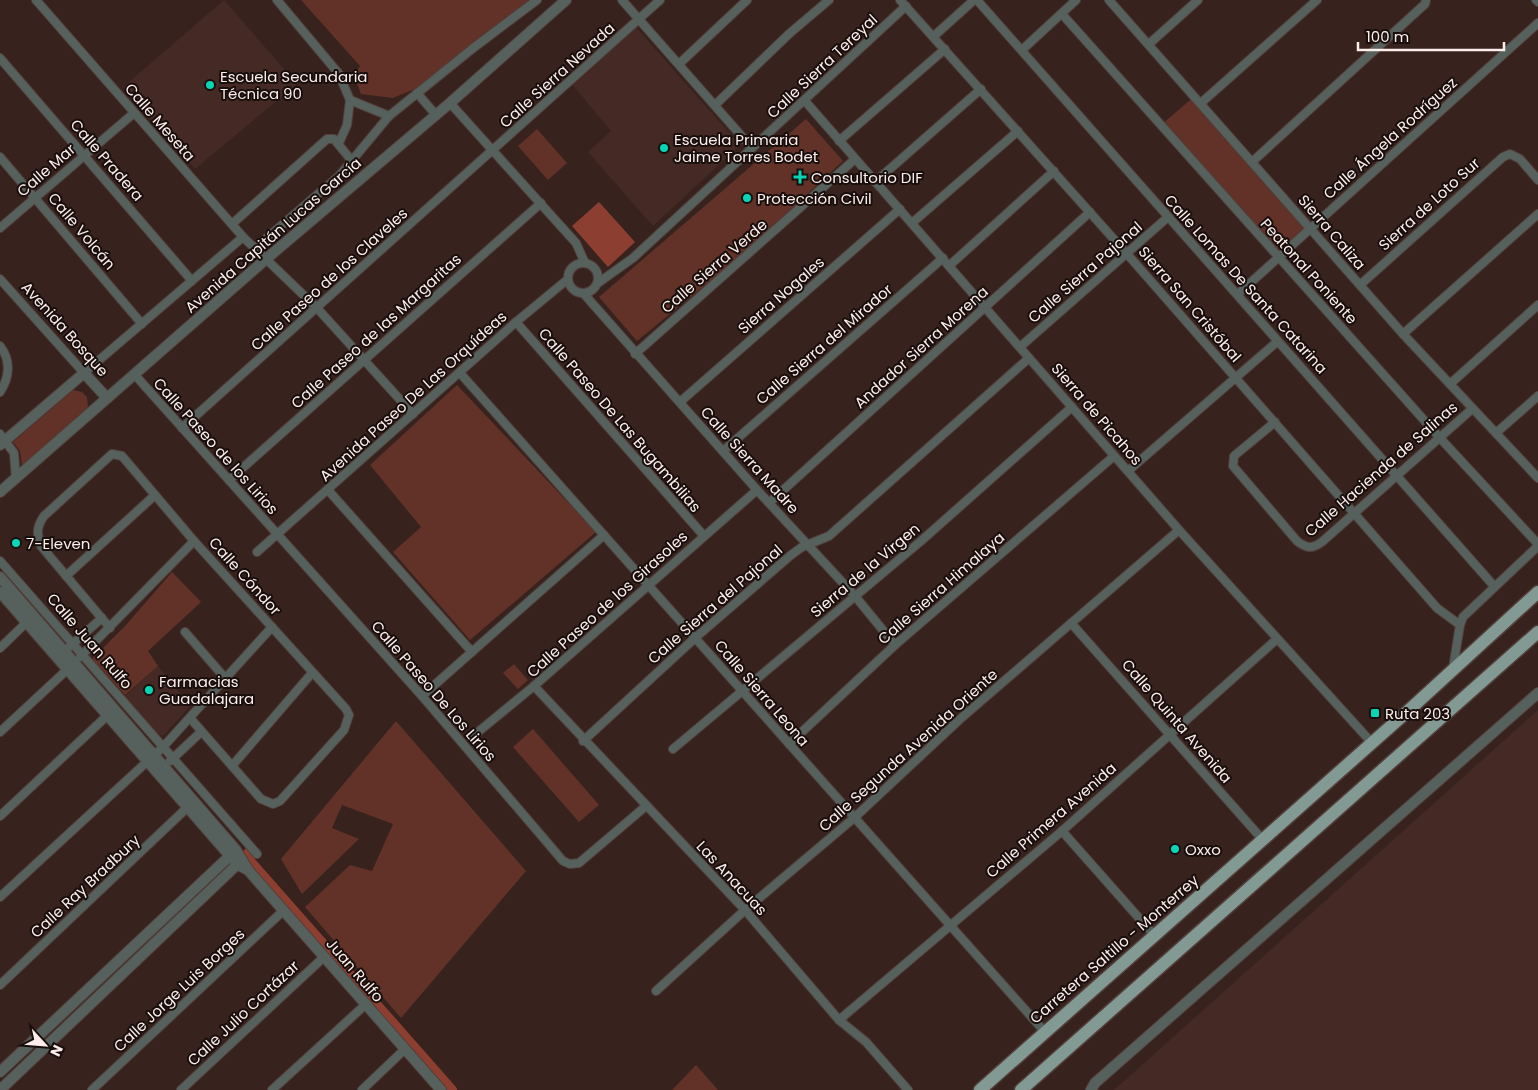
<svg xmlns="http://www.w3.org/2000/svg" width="1538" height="1090" font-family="Poppins,sans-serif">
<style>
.built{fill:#452924}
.green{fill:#623228}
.water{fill:#8c3f31}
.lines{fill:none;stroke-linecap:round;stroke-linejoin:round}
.canal{stroke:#8c3f31;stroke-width:10}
.minor-casing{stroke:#533f3b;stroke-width:10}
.tertiary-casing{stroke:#533f3b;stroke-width:12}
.primary-casing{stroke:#533f3b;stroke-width:15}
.minor{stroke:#56615e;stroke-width:8}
.tertiary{stroke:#56615e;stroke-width:10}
.primary{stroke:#829a93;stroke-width:12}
.poi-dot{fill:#08d5b5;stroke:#180e0c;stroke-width:2}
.labels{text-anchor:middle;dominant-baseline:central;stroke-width:4;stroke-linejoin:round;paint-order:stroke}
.street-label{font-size:15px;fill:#fdeeeb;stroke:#180e0c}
.poi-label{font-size:15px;fill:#fdeeeb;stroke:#180e0c;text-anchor:start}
</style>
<rect width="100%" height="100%" fill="#37221e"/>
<g class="built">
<path d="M 224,0 L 297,84 L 195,169 L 123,87 Z"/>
<path d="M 634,25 L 740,145 L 653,226 L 588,152 L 611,131 L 571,83 Z"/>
<path d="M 158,666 L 190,706 L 163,736 L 155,732 L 124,697 Z"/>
<path d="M 1538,710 L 1538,1090 L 1114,1090 Z"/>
</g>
<g class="green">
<path d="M 301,0 L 532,0 L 472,44 L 422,86 L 393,98 L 361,94 L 354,76 L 360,66 Z"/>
<path d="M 1196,95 L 1314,230 L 1280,260 L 1161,125 Z"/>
<path d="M 806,119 L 843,161 L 737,259 L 637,341 L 599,297 Z"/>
<path d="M 537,129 L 567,163 L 548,180 L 518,146 Z"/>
<path d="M 457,385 L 596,532 L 470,640 L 393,552 L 421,527 L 370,465 Z"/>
<path d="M 73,390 L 82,392 L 87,397 L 88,407 L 22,466 L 20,451 L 13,442 Z"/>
<path d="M 172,572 L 201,602 L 148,651 L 158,666 L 125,695 L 92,659 L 126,625 Z"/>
<path d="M 514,664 L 528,680 L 518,689 L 503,673 Z"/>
<path d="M 396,721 L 526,871 L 401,1018 L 305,907 L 350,865 L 372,871 L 393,824 L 342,805 L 332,828 L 359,839 L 302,894 L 281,859 Z"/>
<path d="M 533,729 L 599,805 L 579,822 L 513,747 Z"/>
<path d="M 696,1065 L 718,1090 L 672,1090 Z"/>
</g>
<path class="water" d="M 599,202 L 635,242 L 608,267 L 572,226 Z"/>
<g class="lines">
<path class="canal" d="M 248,853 L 250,861 L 452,1090"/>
<g class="minor-casing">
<g id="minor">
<path d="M 36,0 L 243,237 L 317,308 L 413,414"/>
<path d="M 277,0 L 339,74 L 350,100 L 389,116"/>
<path d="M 622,0 L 752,148"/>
<path d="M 900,0 L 1128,255 L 1437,608 L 1460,625"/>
<path d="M 977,0 L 1494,586"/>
<path d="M 1109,0 L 1403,334 L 1538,478"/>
<path d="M 1536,0 L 1538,2"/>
<path d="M 1062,14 L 1440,438 L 1538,544"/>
<path d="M 934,36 L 974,0"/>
<path d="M 1149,44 L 1198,0"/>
<path d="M 1022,50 L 1076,0"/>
<path d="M 0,58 L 192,281"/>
<path d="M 679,64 L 747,0"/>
<path d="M 417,93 L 436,115"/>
<path d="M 805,101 L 1179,530 L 1372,743"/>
<path d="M 450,103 L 576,243 L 585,263"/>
<path d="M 1201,103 L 1317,0"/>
<path d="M 715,105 L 790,33 L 829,0"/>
<path d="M 839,141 L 945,49"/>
<path d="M 339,143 L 347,125 L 350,100"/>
<path d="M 0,157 L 142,324"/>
<path d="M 1252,162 L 1425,4 L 1426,0"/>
<path d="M 875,182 L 981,89"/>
<path d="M 912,223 L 1018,131"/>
<path d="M 232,224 L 327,139 L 334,139 L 352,161"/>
<path d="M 0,228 L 134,113"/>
<path d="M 254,249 L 339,176 L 389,116 L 472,49 L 537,0"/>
<circle cx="583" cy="278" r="15"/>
<path d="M 950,265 L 1054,171"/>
<path d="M 0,279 L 84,373 L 243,237"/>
<path d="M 598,283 L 633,258 L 906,6"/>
<path d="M 1360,285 L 1503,157 L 1510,154 L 1520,159 L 1538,180"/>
<path d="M 584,294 L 757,490 L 855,596 L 895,645"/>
<path d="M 1238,294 L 1538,23"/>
<path d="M 516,322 L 704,536"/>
<path d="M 1403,334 L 1538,214"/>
<path d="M 0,346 C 11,360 10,377 0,392"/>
<path d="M 1020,347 L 1168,217"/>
<path d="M 635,354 L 855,159"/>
<path d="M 460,373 L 1044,1031"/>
<path d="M 135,375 L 422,696 L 563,861 L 570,864 L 579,863 L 646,806"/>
<path d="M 1450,384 L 1538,305"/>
<path d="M 680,402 L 900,209"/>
<path d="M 1275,422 L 1234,456 L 1233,466 L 1297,541 C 1307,549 1313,549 1323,541 L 1472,409"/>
<path d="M 182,428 L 660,0"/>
<path d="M 1496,433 L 1538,396"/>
<path d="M 0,434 L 14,453 L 16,479"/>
<path d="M 723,451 L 943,258"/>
<path d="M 1128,471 L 1278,341"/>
<path d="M 229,480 L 541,203"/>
<path d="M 328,490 L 472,652"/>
<path d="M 770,502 L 1090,212"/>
<path d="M 257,552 L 516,322 L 568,279"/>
<path d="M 0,561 L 257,854"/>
<path d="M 66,576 L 155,495"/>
<path d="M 1071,623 L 1262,839"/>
<path d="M 110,628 L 41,546 C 36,534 37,526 44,516 L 112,454 L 122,456 L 194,541 L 346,709 L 349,715 L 344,730 L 280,801 L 273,804 L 261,799 L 190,718"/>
<path d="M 185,632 L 225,678"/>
<path d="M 69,647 L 102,618"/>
<path d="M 0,648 L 29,620"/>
<path d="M 80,657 L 194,541"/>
<path d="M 1453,668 L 1460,625 L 1463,617 L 1538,546"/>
<path d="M 534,686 L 745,910 L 839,1020 L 866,1042 L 908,1090"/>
<path d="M 422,696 L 604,535"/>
<path d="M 0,732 L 70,667"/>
<path d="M 473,736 L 534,686 L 757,490"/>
<path d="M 583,741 L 695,638 L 791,555 L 802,547 L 829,536 L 1029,358"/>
<path d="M 789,744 L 895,645 L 1114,456"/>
<path d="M 673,749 L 921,541 L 1072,407"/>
<path d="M 170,761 L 201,732"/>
<path d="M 232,766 L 312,673"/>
<path d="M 0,816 L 110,713"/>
<path d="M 1062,831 L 1154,935"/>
<path d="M 0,897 L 163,747 L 272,627"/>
<path d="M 0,985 L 191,804"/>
<path d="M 656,991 L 745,910 L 854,818 L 959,720 L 1179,530"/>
<path d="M 839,1020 L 1062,831 L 1277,639"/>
<path d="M 92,1090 L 284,910"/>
<path d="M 181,1090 L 324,957"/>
<path d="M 272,1090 L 365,1005"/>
<path d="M 362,1090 L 405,1049"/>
</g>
</g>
<g class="tertiary-casing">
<g id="tertiary">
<path d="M 0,445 L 84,373 L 107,398"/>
<path d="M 0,492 L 266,259 L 450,103 L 566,0"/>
<path d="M 0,577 L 236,850 L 248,870 L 441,1090"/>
<path d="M 0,592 L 230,856 L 238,865 L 248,870"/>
<path d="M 0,1072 L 234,852"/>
<path d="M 0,1090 L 242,860"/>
<path d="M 1091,1090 L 1095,1083 L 1538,693"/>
</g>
</g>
<g class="primary-casing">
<g id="primary">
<path d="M 980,1090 L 1408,711 L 1538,592"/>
<path d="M 1021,1090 L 1538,632"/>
</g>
</g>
<use href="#minor" class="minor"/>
<use href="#tertiary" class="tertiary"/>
<use href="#primary" class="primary"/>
</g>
<g class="poi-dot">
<circle cx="210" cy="85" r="5"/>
<circle cx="664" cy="148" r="5"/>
<path d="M797.5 169.5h5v5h5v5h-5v5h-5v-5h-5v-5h5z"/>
<circle cx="747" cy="198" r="5"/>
<circle cx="16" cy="543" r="5"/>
<circle cx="149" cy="690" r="5"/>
<rect x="1370" y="708" width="10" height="10" rx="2.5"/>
<circle cx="1175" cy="849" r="5"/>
</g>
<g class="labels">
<g class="street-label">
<text transform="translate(822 66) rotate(-43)">Calle Sierra Tereyal</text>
<text transform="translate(557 75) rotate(-42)">Calle Sierra Nevada</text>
<text transform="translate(160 122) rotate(49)">Calle Meseta</text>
<text transform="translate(1390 138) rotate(-42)">Calle Ángela Rodríguez</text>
<text transform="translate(107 160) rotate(49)">Calle Pradera</text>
<text transform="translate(46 170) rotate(-41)">Calle Mar</text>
<text transform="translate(1429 204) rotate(-42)">Sierra de Loto Sur</text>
<text transform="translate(82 231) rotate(50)">Calle Volcán</text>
<text transform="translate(1332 232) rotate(49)">Sierra Caliza</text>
<text transform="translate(273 235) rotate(-41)">Avenida Capitán Lucas García</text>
<text transform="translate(714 266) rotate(-41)">Calle Sierra Verde</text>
<text transform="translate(1309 271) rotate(48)">Peatonal Poniente</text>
<text transform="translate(1085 272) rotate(-41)">Calle Sierra Pajonal</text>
<text transform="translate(329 279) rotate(-42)">Calle Paseo de los Claveles</text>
<text transform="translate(1246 284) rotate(48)">Calle Lomas De Santa Catarina</text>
<text transform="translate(781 295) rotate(-41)">Sierra Nogales</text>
<text transform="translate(1190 304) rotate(49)">Sierra San Cristóbal</text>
<text transform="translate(65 329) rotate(48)">Avenida Bosque</text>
<text transform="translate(376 331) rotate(-42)">Calle Paseo de las Margaritas</text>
<text transform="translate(824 344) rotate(-41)">Calle Sierra del Mirador</text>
<text transform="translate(921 347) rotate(-42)">Andador Sierra Morena</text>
<text transform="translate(413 396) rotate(-42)">Avenida Paseo De Las Orquídeas</text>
<text transform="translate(1097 414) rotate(49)">Sierra de Picahos</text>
<text transform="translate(620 420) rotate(49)">Calle Paseo De Las Bugambilias</text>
<text transform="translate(216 446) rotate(48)">Calle Paseo de los Lirios</text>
<text transform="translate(750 460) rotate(48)">Calle Sierra Madre</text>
<text transform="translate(1381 469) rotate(-41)">Calle Hacienda de Salinas</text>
<text transform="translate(865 570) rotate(-40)">Sierra de la Virgen</text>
<text transform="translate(245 576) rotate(48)">Calle Cóndor</text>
<text transform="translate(941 588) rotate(-41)">Calle Sierra Himalaya</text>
<text transform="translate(607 604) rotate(-42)">Calle Paseo de los Girasoles</text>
<text transform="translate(715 604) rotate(-41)">Calle Sierra del Pajonal</text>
<text transform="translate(90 641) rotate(49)">Calle Juan Rulfo</text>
<text transform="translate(434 691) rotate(49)">Calle Paseo De Los Lirios</text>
<text transform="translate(762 693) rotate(49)">Calle Sierra Leona</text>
<text transform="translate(1177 721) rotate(49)">Calle Quinta Avenida</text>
<text transform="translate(908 750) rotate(-42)">Calle Segunda Avenida Oriente</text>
<text transform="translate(1051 820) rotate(-41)">Calle Primera Avenida</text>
<text transform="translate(732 878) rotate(47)">Las Anacuas</text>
<text transform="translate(85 886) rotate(-43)">Calle Ray Bradbury</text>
<text transform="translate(1114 949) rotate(-41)">Carretera Saltillo - Monterrey</text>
<text transform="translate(355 970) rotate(49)">Juan Rulfo</text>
<text transform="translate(179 990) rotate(-43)">Calle Jorge Luis Borges</text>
<text transform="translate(243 1013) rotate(-43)">Calle Julio Cortázar</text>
</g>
<g class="poi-label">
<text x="220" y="76">Escuela Secundaria<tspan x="220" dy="17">Técnica 90</tspan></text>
<text x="674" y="139">Escuela Primaria<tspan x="674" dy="17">Jaime Torres Bodet</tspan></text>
<text x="811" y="177">Consultorio DIF</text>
<text x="757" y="198">Protección Civil</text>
<text x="26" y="543">7-Eleven</text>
<text x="159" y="681">Farmacias<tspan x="159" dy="17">Guadalajara</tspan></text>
<text x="1385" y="713">Ruta 203</text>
<text x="1185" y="849">Oxxo</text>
</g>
</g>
<g transform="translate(45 1045) rotate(116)" stroke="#180e0c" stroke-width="4" paint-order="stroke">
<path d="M0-4L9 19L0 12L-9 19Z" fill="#fdeeeb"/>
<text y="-8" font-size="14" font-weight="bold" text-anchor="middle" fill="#fdeeeb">N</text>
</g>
<path d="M1358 42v8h146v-8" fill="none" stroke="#fdeeeb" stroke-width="2.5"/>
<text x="1366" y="42" font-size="15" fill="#fdeeeb" stroke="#180e0c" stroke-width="4" paint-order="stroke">100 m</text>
</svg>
